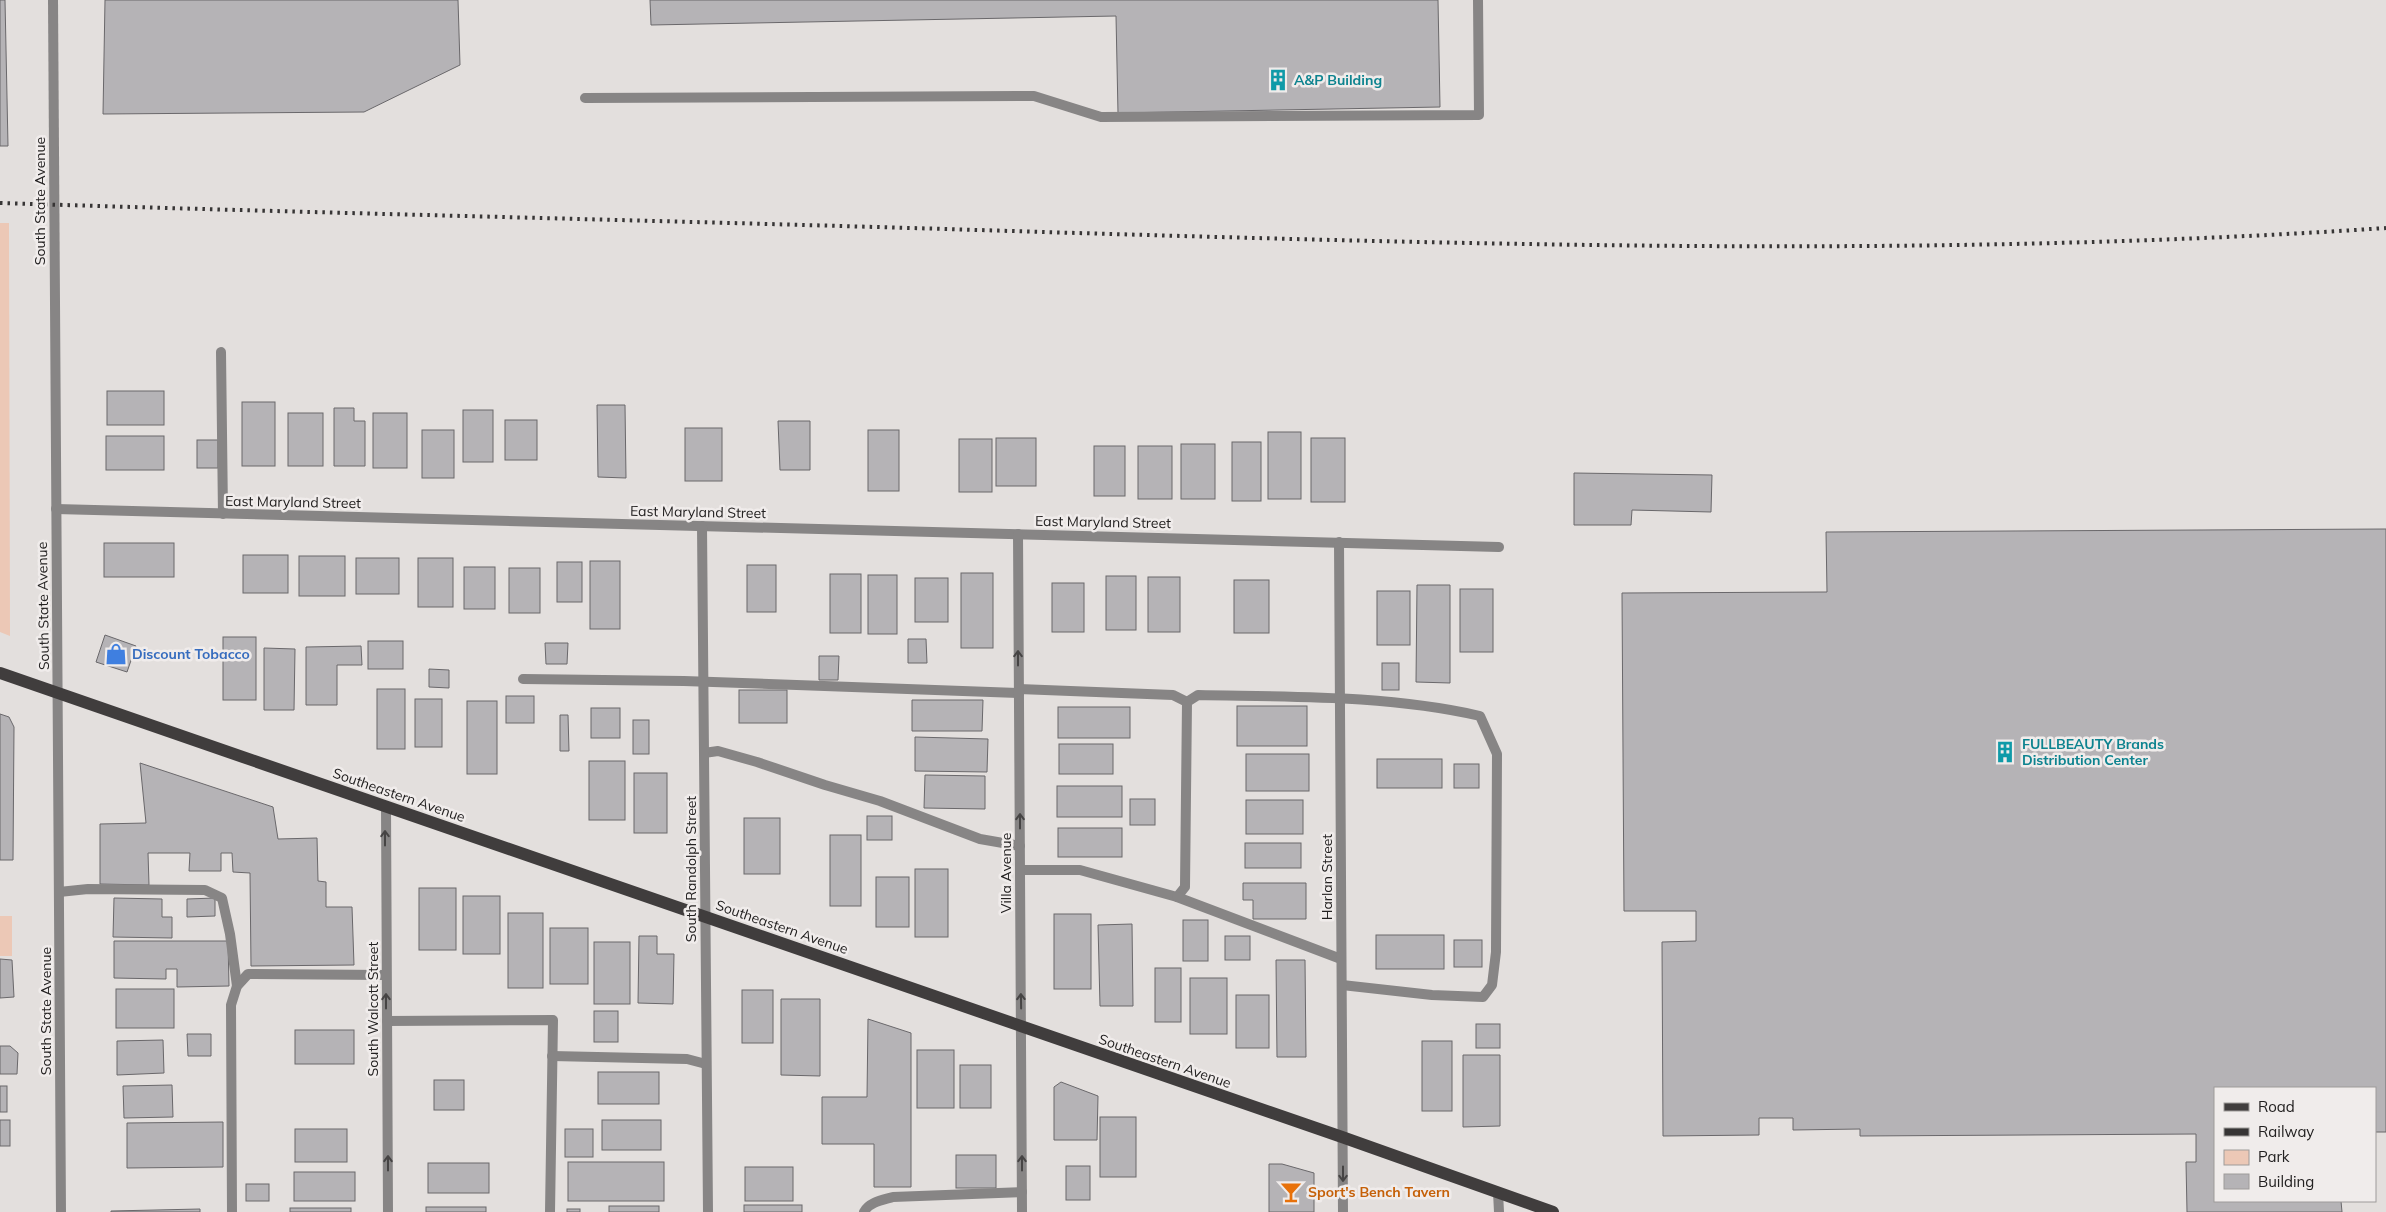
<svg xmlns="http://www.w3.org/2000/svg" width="2386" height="1212" font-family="Mulish,sans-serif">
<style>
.green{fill:#ecc8b6}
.building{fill:#b5b3b6;stroke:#6a686b}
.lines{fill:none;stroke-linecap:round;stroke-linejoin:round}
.service{stroke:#878585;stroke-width:10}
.minor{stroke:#878585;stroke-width:10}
.tertiary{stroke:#878585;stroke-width:10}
.primary{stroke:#403d3d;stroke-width:12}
.rail{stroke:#373535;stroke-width:4;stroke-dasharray:2.5 5;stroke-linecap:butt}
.oneway{stroke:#464444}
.labels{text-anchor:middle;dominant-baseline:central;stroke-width:5;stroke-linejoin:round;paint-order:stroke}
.culture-label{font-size:14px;font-weight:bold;fill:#0d838f;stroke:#f0eceb;text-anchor:start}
.street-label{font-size:14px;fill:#232121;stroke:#f0eceb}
.shop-label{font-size:14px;font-weight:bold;fill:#366cbe;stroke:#f0eceb;text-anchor:start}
.food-label{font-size:14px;font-weight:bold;fill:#c56008;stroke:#f0eceb;text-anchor:start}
</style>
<rect width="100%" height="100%" fill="#e3dfdd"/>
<g class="green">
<path d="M 0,223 L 9,223 L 10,636 L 0,632 Z"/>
<rect x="0" y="916" width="12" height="40"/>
</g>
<g class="building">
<path d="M 0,0 L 5,0 L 8,146 L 0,146 Z"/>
<path d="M 105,0 L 458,0 L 460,65 L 364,112 L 103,114 Z"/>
<path d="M 650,0 L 1438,0 L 1440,107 L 1118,113 L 1116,16 L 651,25 Z"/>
<rect x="107" y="391" width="57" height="34"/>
<rect x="242" y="402" width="33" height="64"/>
<path d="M 597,405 L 625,405 L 626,478 L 598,477 Z"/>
<path d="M 334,408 L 354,408 L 354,421 L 365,421 L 365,466 L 334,466 Z"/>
<rect x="463" y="410" width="30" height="52"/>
<rect x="288" y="413" width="35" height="53"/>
<rect x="373" y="413" width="34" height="55"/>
<rect x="505" y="420" width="32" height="40"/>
<path d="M 778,421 L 810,421 L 810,470 L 780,470 Z"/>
<rect x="685" y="428" width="37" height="53"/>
<rect x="422" y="430" width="32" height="48"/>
<rect x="868" y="430" width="31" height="61"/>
<rect x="1268" y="432" width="33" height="67"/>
<rect x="106" y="436" width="58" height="34"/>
<rect x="996" y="438" width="40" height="48"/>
<rect x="1311" y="438" width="34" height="64"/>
<rect x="959" y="439" width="33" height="53"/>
<rect x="197" y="440" width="21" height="28"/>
<rect x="1232" y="442" width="29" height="59"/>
<rect x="1181" y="444" width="34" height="55"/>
<rect x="1094" y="446" width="31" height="50"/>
<rect x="1138" y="446" width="34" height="53"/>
<path d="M 1574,473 L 1712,475 L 1711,512 L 1632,510 L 1631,525 L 1574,525 Z"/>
<path d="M 2386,529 L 2386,1132 L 2375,1132 L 2375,1088 L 2215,1088 L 2215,1201 L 2341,1201 L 2342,1212 L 2187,1212 L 2186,1162 L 2196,1162 L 2196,1134 L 1860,1136 L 1860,1129 L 1793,1130 L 1793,1118 L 1759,1118 L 1759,1135 L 1663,1136 L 1662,942 L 1696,941 L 1696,911 L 1624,911 L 1622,593 L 1827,592 L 1826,532 Z"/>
<rect x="104" y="543" width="70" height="34"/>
<rect x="243" y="555" width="45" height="38"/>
<rect x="299" y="556" width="46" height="40"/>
<rect x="356" y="558" width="43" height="36"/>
<rect x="418" y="558" width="35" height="49"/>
<rect x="590" y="561" width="30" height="68"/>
<rect x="557" y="562" width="25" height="40"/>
<rect x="747" y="565" width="29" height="47"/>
<rect x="464" y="567" width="31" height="42"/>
<rect x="509" y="568" width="31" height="45"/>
<rect x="961" y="573" width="32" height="75"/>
<rect x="830" y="574" width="31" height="59"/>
<rect x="868" y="575" width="29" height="59"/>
<rect x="1106" y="576" width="30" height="54"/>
<rect x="1148" y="577" width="32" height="55"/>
<rect x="915" y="578" width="33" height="44"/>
<rect x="1234" y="580" width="35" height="53"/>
<rect x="1052" y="583" width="32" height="49"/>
<path d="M 1417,585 L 1450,585 L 1450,683 L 1416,682 Z"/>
<rect x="1460" y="589" width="33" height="63"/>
<rect x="1377" y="591" width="33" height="54"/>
<path d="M 105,635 L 136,646 L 127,672 L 96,662 Z"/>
<rect x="223" y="637" width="33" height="63"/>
<path d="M 908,639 L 926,639 L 927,663 L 908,663 Z"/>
<rect x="368" y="641" width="35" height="28"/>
<path d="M 545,643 L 568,643 L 567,664 L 546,664 Z"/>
<path d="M 361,646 L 362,665 L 337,665 L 337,705 L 306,705 L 306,647 Z"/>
<path d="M 264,648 L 295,649 L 294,710 L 264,710 Z"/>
<path d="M 819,656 L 839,656 L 838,680 L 819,680 Z"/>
<rect x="1382" y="663" width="17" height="27"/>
<path d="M 429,669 L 449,670 L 449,688 L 429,687 Z"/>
<rect x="377" y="689" width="28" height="60"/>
<rect x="739" y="690" width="48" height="33"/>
<rect x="506" y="696" width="28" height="27"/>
<rect x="415" y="699" width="27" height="48"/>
<path d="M 912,700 L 983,700 L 982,731 L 912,731 Z"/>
<rect x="467" y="701" width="30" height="73"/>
<rect x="1237" y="706" width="70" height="40"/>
<rect x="1058" y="707" width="72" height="31"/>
<rect x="591" y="708" width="29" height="30"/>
<path d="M 0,714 L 9,717 L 14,727 L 13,860 L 0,860 Z"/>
<path d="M 560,715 L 568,715 L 569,751 L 560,751 Z"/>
<rect x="633" y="720" width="16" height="34"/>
<path d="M 915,737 L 988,739 L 987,772 L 915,771 Z"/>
<rect x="1059" y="744" width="54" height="30"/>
<rect x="1246" y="754" width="63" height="37"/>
<rect x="1377" y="759" width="65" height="29"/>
<rect x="589" y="761" width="36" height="59"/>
<path d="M 140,763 L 273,807 L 278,839 L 317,838 L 318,881 L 326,882 L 326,907 L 352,907 L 354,965 L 251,966 L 250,873 L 233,872 L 232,853 L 221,853 L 221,871 L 189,871 L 190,853 L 148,853 L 149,885 L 100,884 L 100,824 L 146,823 Z"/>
<rect x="1454" y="764" width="25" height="24"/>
<rect x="634" y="773" width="33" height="60"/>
<path d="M 925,775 L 985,776 L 985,809 L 924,808 Z"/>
<rect x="1057" y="786" width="65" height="31"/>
<rect x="1130" y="799" width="25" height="26"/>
<rect x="1246" y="800" width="57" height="34"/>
<rect x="867" y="816" width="25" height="24"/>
<rect x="744" y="818" width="36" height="56"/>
<rect x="1058" y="828" width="64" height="29"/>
<rect x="830" y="835" width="31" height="71"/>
<rect x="1245" y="843" width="56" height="25"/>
<rect x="915" y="869" width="33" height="68"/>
<rect x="876" y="877" width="33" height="50"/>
<path d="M 1243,883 L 1306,883 L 1306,919 L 1253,919 L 1253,900 L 1243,900 Z"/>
<rect x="419" y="888" width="37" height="62"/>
<rect x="463" y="896" width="37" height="58"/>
<path d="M 114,898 L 162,899 L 162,917 L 172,917 L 172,938 L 113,937 Z"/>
<path d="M 215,898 L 215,916 L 187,917 L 187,899 Z"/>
<rect x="508" y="913" width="35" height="75"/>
<rect x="1054" y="914" width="37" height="75"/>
<rect x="1183" y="920" width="25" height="41"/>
<path d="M 1132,924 L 1133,1006 L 1100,1006 L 1098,925 Z"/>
<rect x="550" y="928" width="38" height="56"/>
<rect x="1376" y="935" width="68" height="34"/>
<path d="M 639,936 L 657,936 L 657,954 L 674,954 L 673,1004 L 638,1003 Z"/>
<rect x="1225" y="936" width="25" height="24"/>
<rect x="1454" y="940" width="28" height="27"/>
<path d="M 114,941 L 228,941 L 229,986 L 177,987 L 177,969 L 166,969 L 166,979 L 114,978 Z"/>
<rect x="594" y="942" width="36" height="62"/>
<path d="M 0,959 L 12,960 L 14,997 L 0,998 Z"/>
<path d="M 1276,960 L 1305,960 L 1306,1057 L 1277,1057 Z"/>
<rect x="1155" y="968" width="26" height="54"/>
<rect x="1190" y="978" width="37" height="56"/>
<rect x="116" y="989" width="58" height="39"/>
<rect x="742" y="990" width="31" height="53"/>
<rect x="1236" y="995" width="33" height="53"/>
<path d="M 781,999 L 820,999 L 820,1076 L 781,1075 Z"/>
<rect x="594" y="1011" width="24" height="31"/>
<path d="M 868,1019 L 911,1033 L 911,1187 L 874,1187 L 874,1144 L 822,1144 L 822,1097 L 867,1097 Z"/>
<rect x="1476" y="1024" width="24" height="24"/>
<rect x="295" y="1030" width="59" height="34"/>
<path d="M 187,1034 L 211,1034 L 211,1056 L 188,1056 Z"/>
<path d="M 163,1040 L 164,1073 L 117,1075 L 117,1041 Z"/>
<rect x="1422" y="1041" width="30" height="70"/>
<path d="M 0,1046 L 10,1046 L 18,1053 L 17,1074 L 0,1074 Z"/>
<rect x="917" y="1050" width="37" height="58"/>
<path d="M 1463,1055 L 1500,1055 L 1500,1126 L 1463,1127 Z"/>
<rect x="960" y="1065" width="31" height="43"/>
<rect x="598" y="1072" width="61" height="32"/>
<rect x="434" y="1080" width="30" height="30"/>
<path d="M 1061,1082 L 1098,1096 L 1097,1140 L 1054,1140 L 1054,1087 Z"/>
<path d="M 172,1085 L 173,1117 L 124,1118 L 123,1086 Z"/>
<rect x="0" y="1086" width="7" height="26"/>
<rect x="1100" y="1117" width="36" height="60"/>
<rect x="0" y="1120" width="10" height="26"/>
<rect x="602" y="1120" width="59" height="30"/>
<path d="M 223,1122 L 223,1167 L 127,1168 L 127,1123 Z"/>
<rect x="295" y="1129" width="52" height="33"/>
<rect x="565" y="1129" width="28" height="28"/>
<rect x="956" y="1155" width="40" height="33"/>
<rect x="568" y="1162" width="96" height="39"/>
<rect x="428" y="1163" width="61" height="30"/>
<path d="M 1269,1164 L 1282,1164 L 1314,1173 L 1314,1212 L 1269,1212 Z"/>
<rect x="1066" y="1166" width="24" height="34"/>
<rect x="745" y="1167" width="48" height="34"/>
<rect x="294" y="1172" width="61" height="29"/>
<rect x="246" y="1184" width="23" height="17"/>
<rect x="744" y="1205" width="58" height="7"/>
<rect x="609" y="1206" width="50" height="6"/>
<rect x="426" y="1207" width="60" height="5"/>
<rect x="290" y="1208" width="61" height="4"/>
<path d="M 200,1209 L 200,1212 L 111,1212 L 111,1211 Z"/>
<rect x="567" y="1209" width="13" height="3"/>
</g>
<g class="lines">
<g class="service">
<path d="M 585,98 L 1034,96 L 1101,117 L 1479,115 L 1478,0"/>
<path d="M 221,352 L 223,514"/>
<path d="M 523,679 L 684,681 L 1019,693"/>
<path d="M 1019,689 L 1173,695 L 1187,702"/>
<path d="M 704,753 L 718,751 L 757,762 L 825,785 L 880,801 L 980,839 L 1020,846"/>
<path d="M 1020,870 L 1080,870 L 1177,897 L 1185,887 L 1187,702 L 1198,695 C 1292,697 1388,695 1480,716 L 1497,754 L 1496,952 L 1492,985 L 1483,997 L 1432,995 L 1342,985"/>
<path d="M 59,892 L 88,889 L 205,890 L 222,898 L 230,934 L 237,986"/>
<path d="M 1177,897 L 1341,959"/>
<path d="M 387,1021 L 553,1020 L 550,1212"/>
<path d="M 552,1056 L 687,1059 L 706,1064"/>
<path d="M 1498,1192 L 1499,1212"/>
<path d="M 232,1212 L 231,1005 L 237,986 L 248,974 L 386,975"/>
<path d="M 864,1212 C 869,1202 883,1200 893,1197 L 1022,1192"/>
</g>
<g class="minor">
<path d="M 56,509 L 1499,547"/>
<path d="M 702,526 L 708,1212"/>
<path d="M 1018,534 L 1022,1212"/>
<path d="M 1339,542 L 1343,1212"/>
<path d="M 386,806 L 388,1212"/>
</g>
<path class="tertiary" d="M 53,0 L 61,1212"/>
<path class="primary" d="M 0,673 L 1342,1137 L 1553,1212"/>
<path class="rail" d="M 0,203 C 348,214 695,221 1043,232 C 1491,245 1939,258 2386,228"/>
</g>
<defs><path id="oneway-shaft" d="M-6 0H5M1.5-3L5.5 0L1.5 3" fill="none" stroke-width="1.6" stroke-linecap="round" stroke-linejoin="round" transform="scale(1.25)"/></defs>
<g class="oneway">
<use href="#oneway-shaft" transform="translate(1018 658) rotate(-90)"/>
<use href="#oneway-shaft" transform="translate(1020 821) rotate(-90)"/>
<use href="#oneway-shaft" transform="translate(385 838) rotate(-90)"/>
<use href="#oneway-shaft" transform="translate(386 1001) rotate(-90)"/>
<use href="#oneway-shaft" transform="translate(1021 1001) rotate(-91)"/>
<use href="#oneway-shaft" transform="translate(388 1163) rotate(-90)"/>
<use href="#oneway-shaft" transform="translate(1022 1163) rotate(-90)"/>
<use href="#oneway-shaft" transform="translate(1343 1174) rotate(90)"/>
</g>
<defs>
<g id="building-bare" transform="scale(1.725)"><path d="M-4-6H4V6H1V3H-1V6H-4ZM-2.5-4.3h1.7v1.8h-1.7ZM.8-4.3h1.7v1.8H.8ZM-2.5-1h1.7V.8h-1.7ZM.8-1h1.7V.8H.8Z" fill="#0f9aa8" stroke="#f0eceb" stroke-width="2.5" paint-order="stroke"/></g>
<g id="shop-bare" transform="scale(1.725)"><path d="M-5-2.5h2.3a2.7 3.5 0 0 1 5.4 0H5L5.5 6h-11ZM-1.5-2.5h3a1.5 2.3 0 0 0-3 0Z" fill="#3f7fe0" stroke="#f0eceb" stroke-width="2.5" paint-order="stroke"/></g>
<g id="bar-bare" transform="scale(1.725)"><path d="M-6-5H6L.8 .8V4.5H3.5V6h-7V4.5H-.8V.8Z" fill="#e8710a" stroke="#f0eceb" stroke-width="2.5" paint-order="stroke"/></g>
</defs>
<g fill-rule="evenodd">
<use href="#building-bare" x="1278" y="80"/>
<use href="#shop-bare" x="116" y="654"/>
<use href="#building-bare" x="2005" y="752"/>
<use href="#bar-bare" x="1291" y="1192"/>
</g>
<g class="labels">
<g class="culture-label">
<text x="1294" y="80">A&amp;P Building</text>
<text x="2022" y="744">FULLBEAUTY Brands<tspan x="2022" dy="16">Distribution Center</tspan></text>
</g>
<g class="street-label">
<text transform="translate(40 201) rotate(-90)">South State Avenue</text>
<text transform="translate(293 502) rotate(1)">East Maryland Street</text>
<text transform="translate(698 512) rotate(1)">East Maryland Street</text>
<text transform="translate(1103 522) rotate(1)">East Maryland Street</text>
<text transform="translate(43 606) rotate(-91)">South State Avenue</text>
<text transform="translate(399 795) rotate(19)">Southeastern Avenue</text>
<text transform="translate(691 869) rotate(-90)">South Randolph Street</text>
<text transform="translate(1006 873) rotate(-90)">Villa Avenue</text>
<text transform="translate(1327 877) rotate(-90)">Harlan Street</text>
<text transform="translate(782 927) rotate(19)">Southeastern Avenue</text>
<text transform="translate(373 1009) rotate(-90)">South Walcott Street</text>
<text transform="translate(46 1011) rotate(-90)">South State Avenue</text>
<text transform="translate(1165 1061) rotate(19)">Southeastern Avenue</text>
</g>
<g class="shop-label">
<text x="132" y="654">Discount Tobacco</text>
</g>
<g class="food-label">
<text x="1308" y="1192">Sport's Bench Tavern</text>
</g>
</g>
<rect x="2214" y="1087" width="162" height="115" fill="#f0eceb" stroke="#9e9b9a"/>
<rect x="2224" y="1103" width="25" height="8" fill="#403d3d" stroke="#9e9b9a"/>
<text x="2258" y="1112" font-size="15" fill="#232121">Road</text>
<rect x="2224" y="1128" width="25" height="8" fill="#373535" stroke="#9e9b9a"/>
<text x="2258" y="1137" font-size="15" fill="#232121">Railway</text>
<rect x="2224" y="1150" width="25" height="15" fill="#ecc8b6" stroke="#9e9b9a"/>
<text x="2258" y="1162" font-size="15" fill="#232121">Park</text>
<rect x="2224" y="1174" width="25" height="15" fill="#b5b3b6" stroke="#9e9b9a"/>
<text x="2258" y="1187" font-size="15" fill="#232121">Building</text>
</svg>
